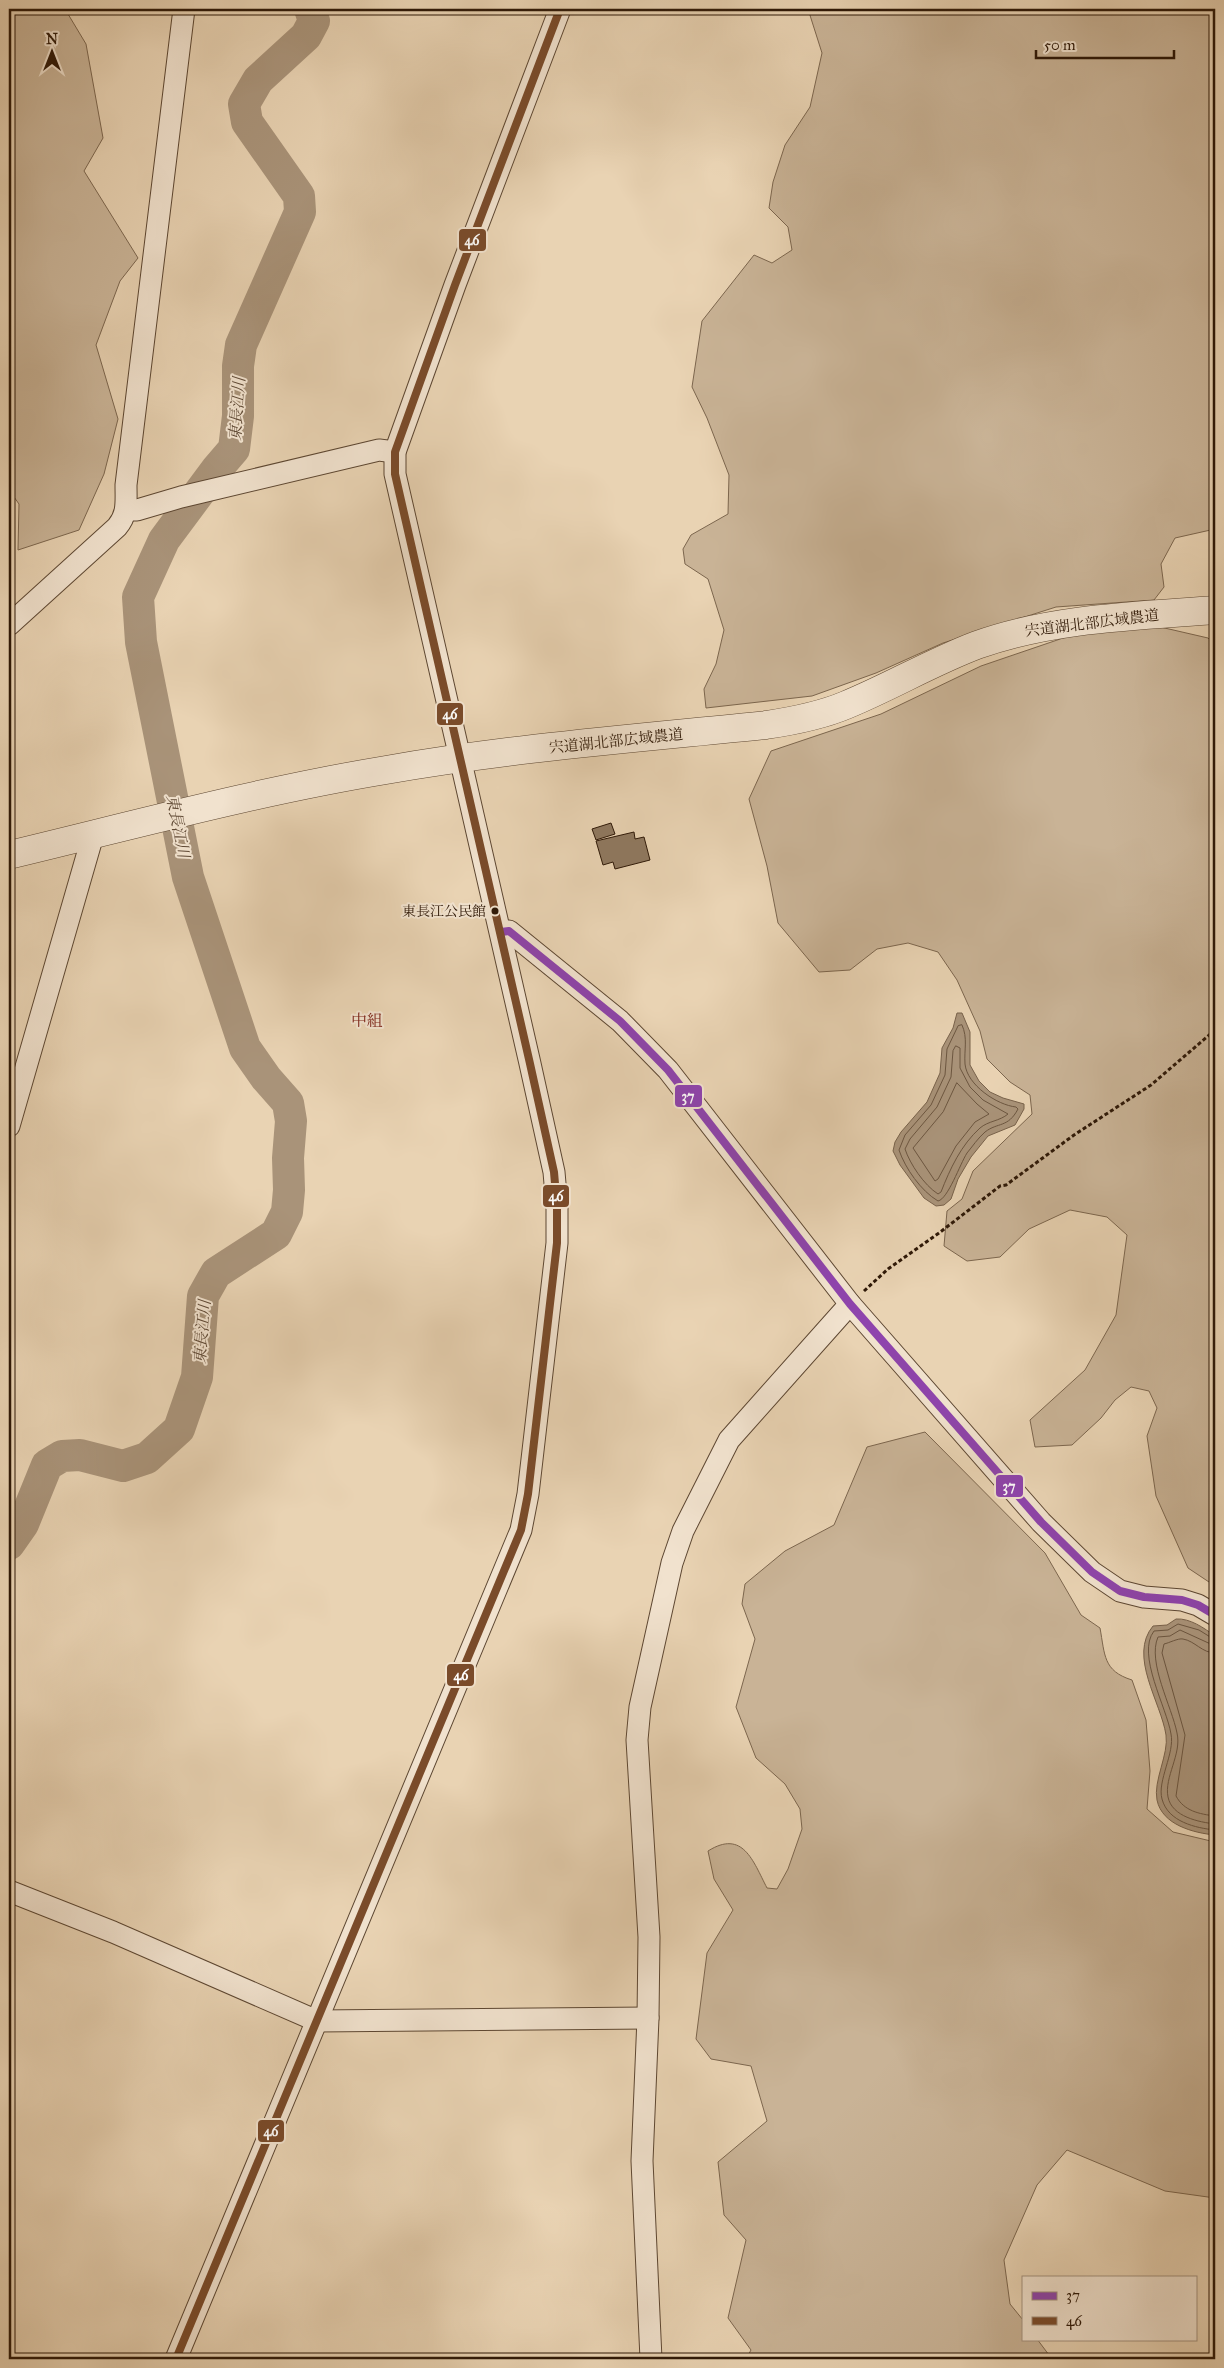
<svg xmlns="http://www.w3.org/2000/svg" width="1224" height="2368" font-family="'IM FELL Great Primer','Noto Serif JP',serif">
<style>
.green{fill:#c9b396;stroke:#7c664e}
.water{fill:#a99379;stroke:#78624b}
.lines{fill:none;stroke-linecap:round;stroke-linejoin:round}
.shore{stroke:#6c5640;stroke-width:1}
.river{stroke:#a99379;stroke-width:32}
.building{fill:#8f7960;stroke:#2e1807}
.minor-casing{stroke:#5d4732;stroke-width:23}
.tertiary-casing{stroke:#5d4732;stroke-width:29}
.path{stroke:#2e1807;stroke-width:3;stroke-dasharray:4 2.5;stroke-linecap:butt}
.minor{stroke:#f1e2ce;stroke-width:21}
.tertiary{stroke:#f1e2ce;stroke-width:28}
.bus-1-casing{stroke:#f1e2ce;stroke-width:11}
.bus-2-casing{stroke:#f1e2ce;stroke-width:11}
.bus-1{stroke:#8e44ad;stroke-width:8}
.bus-2{stroke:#7a4b2a;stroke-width:8}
.bus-dot{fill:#2e1807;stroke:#f1e2ce;stroke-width:2}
.labels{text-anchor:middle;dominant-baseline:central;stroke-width:4;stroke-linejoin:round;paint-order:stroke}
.bus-label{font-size:14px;fill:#2e1807;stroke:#f1e2ce;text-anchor:end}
.street-label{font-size:15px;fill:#2e1807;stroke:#f1e2ce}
.water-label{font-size:16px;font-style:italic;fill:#5f4935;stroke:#f1e2ce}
.neighbourhood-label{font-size:16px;fill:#7a1f14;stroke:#f1e2ce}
.line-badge{stroke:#f1e2ce;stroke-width:2}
.badge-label{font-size:14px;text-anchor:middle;font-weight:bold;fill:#fff}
</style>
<rect width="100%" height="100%" fill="#e9d3b3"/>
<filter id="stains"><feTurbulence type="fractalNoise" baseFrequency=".004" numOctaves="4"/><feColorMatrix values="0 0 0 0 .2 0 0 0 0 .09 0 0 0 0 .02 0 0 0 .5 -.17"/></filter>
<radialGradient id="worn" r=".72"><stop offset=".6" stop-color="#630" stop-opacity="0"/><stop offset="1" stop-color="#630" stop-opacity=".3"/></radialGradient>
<g class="green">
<path d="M 9,9 L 65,9 L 86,44 L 103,138 L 84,171 L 138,258 L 120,281 L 96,345 L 118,419 L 104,474 L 79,530 L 18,550 L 19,504 L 9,490 Z"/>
<path d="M 808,9 L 1215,9 L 1215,529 L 1175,538 L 1161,564 L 1164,587 L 1154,600 L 1056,607 L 943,643 L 876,673 L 812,696 L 706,708 L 704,689 L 716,664 L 724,630 L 708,579 L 685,564 L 683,549 L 691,535 L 728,514 L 729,475 L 707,418 L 692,387 L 702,321 L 754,255 L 772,263 L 792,250 L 788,227 L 769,208 L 773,182 L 785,145 L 810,107 L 822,53 Z"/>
<path d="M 1156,626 L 1208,638 L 1215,645 L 1215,1586 L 1188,1568 L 1156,1496 L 1147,1436 L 1157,1408 L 1149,1391 L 1131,1387 L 1115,1400 L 1101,1418 L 1072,1445 L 1035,1447 L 1030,1420 L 1085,1370 L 1116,1315 L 1127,1235 L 1107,1217 L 1070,1210 L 1029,1229 L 1000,1257 L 967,1261 L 944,1246 L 947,1211 L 962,1199 L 973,1171 L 1032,1114 L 1030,1095 L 1010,1082 L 987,1059 L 980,1031 L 957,980 L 938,952 L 908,943 L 877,949 L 850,970 L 819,972 L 778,923 L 767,866 L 749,799 L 771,751 L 881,714 L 981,666 L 1069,636 Z"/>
<path d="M 925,1432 L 1045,1553 L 1081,1615 L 1100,1628 C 1105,1655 1103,1671 1132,1680 L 1146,1720 L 1150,1771 L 1147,1809 L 1173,1832 L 1215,1842 L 1215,2198 L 1165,2191 L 1067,2150 L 1037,2185 L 1004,2260 L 1010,2304 L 1023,2320 L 1023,2339 L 1037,2339 L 1052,2359 L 746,2359 L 751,2350 L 728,2318 L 746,2240 L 724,2215 L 718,2162 L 767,2121 L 751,2066 L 711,2059 L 696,2039 L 707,1953 L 733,1910 L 714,1879 L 708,1851 C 743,1829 753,1861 767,1888 L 777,1889 L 788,1869 L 802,1829 L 800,1809 L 785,1784 L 756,1758 L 736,1707 L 755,1639 L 742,1604 L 745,1584 L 785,1551 L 834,1525 L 867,1447 Z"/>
</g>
<g class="water">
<path d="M 957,1013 L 962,1013 L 970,1032 L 970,1065 L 979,1081 L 990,1092 L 1003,1098 L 1024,1104 L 1024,1109 L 1015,1125 L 988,1136 L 971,1157 L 958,1179 L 951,1199 L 944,1205 L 936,1206 L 924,1198 L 900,1165 L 893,1151 L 895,1142 L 901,1132 L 927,1102 L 940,1073 L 942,1048 L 953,1028 Z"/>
<path d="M 1176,1619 C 1190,1618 1204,1628 1215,1636 L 1215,1835 C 1194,1833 1162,1825 1157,1800 C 1153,1781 1169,1754 1166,1735 C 1161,1702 1128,1656 1153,1626 L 1167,1625 Z"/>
</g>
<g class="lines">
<g class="shore">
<path d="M 962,1025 C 968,1038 964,1050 965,1064 C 967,1085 997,1105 1016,1107 L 1018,1109 C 1008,1128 998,1122 985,1132 C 978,1138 972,1147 967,1153 C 960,1164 948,1199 938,1201 C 921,1191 905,1168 899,1150 L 905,1135 L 931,1105 L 945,1075 L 947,1049 L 958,1026 Z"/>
<path d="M 956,1046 L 960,1048 L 960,1068 L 970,1087 L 983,1100 L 1008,1114 C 1000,1121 988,1121 980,1128 C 961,1145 950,1169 941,1192 L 938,1194 C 924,1185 910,1164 905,1149 L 910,1139 L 937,1107 L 951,1077 L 953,1051 Z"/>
<path d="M 957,1083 L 977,1104 L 989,1114 L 975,1122 L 956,1146 L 938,1179 L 935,1181 L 913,1148 L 943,1112 Z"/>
<path d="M 1215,1640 L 1199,1630 L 1178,1624 L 1168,1630 L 1154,1631 C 1136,1654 1167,1708 1171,1734 C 1175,1753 1157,1781 1162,1799 C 1168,1822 1196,1828 1215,1830"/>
<path d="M 1215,1646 L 1180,1630 L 1170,1636 L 1158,1637 C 1147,1662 1172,1707 1177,1733 C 1182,1754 1164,1777 1168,1797 C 1172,1817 1199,1822 1215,1824"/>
<path d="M 1215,1653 C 1202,1653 1195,1641 1183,1639 C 1178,1638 1169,1643 1164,1644 L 1162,1653 L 1185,1735 L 1176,1796 C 1184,1811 1199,1814 1215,1816"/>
</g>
<path class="river" d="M 9,1544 L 23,1524 L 47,1465 L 62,1456 L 80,1455 L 123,1466 L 147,1458 L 179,1429 L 197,1377 L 203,1296 L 216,1273 L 276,1234 L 287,1212 L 289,1190 L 288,1158 L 291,1121 L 288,1103 L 266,1078 L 245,1048 L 188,877 L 141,642 L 138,597 L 164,540 L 216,470 L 234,449 L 238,416 L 238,366 L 241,345 L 300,212 L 299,196 L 247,122 L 244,104 L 258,80 L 306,36 L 314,21 L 310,9"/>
</g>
<g class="building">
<path d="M 611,823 L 615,834 L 596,840 L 592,829 Z"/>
<path d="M 634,832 L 635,839 L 644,837 L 650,860 L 615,869 L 613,862 L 603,865 L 596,841 Z"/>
</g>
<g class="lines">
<g class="minor-casing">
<g id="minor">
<path d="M 126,510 L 137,510 L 181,497 L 379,450 L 395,452"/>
<path d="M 9,625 L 117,527 C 128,514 126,502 126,485 L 184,9"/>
<path d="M 501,932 L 509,931 L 620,1021 L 668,1070 L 850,1304 L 1041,1522 L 1092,1572 L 1120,1591 L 1144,1597 L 1182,1600 L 1198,1605 L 1215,1615"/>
<path d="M 9,1126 L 93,835"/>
<path d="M 9,1891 L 113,1932 L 317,2021 L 648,2018"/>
<path d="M 176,2359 L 521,1530 L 528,1494 L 557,1243 L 557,1207 L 554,1172 C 503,939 448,707 395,474 L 395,452 L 455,285 L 560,9"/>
<path d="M 651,2359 L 642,2161 L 648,2018 L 649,1937 L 637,1740 L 640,1707 L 672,1563 L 683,1531 L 729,1440 L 850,1304"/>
</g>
</g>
<g class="tertiary-casing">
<path id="tertiary" d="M 9,855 C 134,825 259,791 386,770 C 511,748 639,738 766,725 C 793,721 820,716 846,705 C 890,687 932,662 977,645 C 1052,618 1136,616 1215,610"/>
</g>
<path class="path" d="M 864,1291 L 888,1269 L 939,1233 L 1000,1186 L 1006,1185 L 1074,1135 L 1151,1085 L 1215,1030"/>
<use href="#minor" class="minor"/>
<use href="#tertiary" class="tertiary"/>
<g class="bus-1-casing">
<path id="bus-1" d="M 501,932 L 509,931 L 620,1021 L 668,1070 L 850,1304 L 1041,1522 L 1092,1572 L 1120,1591 L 1144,1597 L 1182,1600 L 1198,1605 L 1215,1615"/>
</g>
<g class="bus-2-casing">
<path id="bus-2" d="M 176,2359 L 521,1530 L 528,1494 L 557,1243 L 557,1207 L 554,1172 C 503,939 448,707 395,474 L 395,452 L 455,285 L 560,9"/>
</g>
<use href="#bus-1" class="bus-1"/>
<use href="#bus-2" class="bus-2"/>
</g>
<circle class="bus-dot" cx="495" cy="911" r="4.5"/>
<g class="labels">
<g class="bus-label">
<text x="486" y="911">東長江公民館</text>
</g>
<g class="street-label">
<text transform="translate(1092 623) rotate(-7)">宍道湖北部広域農道</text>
<text transform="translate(616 741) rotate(-6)">宍道湖北部広域農道</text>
</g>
<g class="water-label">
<text transform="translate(237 409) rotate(-86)">東長江川</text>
<text transform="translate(178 826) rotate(79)">東長江川</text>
<text transform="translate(202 1332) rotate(-85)">東長江川</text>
</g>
<g class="neighbourhood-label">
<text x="367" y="1020">中組</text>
</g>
</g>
<g class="line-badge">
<rect x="458" y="228" width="29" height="24" rx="5" fill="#7a4b2a"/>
<rect x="436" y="702" width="28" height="24" rx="5" fill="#7a4b2a"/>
<rect x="674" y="1084" width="29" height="24" rx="5" fill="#8e44ad"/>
<rect x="542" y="1184" width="28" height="24" rx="5" fill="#7a4b2a"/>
<rect x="995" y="1474" width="29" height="24" rx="5" fill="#8e44ad"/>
<rect x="446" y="1663" width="29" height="24" rx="5" fill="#7a4b2a"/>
<rect x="257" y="2119" width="28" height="24" rx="5" fill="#7a4b2a"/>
</g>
<g class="badge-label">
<text x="472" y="245">46</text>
<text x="450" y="719">46</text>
<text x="688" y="1101">37</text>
<text x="556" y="1201">46</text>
<text x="1009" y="1491">37</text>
<text x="461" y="1680">46</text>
<text x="271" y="2136">46</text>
</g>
<rect width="1224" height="2368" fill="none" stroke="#e9d3b3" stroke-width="30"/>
<rect x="10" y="10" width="1204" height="2348" fill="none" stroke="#2e1807" stroke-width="2.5"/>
<rect x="15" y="15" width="1194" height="2338" fill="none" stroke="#2e1807"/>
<rect x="1022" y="2276" width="175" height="65" fill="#f1e2ce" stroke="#a3917e"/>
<rect x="1032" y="2292" width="25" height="8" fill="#8e44ad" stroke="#a3917e"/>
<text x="1066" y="2300" font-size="15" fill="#2e1807">37</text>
<rect x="1032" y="2317" width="25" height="8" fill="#7a4b2a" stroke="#a3917e"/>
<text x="1066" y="2326" font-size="15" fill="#2e1807">46</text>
<g transform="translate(52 52)" stroke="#f1e2ce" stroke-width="4" paint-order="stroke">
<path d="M0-4L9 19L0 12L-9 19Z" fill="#2e1807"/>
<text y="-8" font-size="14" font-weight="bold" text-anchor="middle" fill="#2e1807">N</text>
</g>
<path d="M1036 50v8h138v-8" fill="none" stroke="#2e1807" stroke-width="2.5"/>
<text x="1044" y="50" font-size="15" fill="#2e1807" stroke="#f1e2ce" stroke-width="4" paint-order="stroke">50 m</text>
<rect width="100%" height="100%" filter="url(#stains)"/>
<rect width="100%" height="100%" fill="url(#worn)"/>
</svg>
